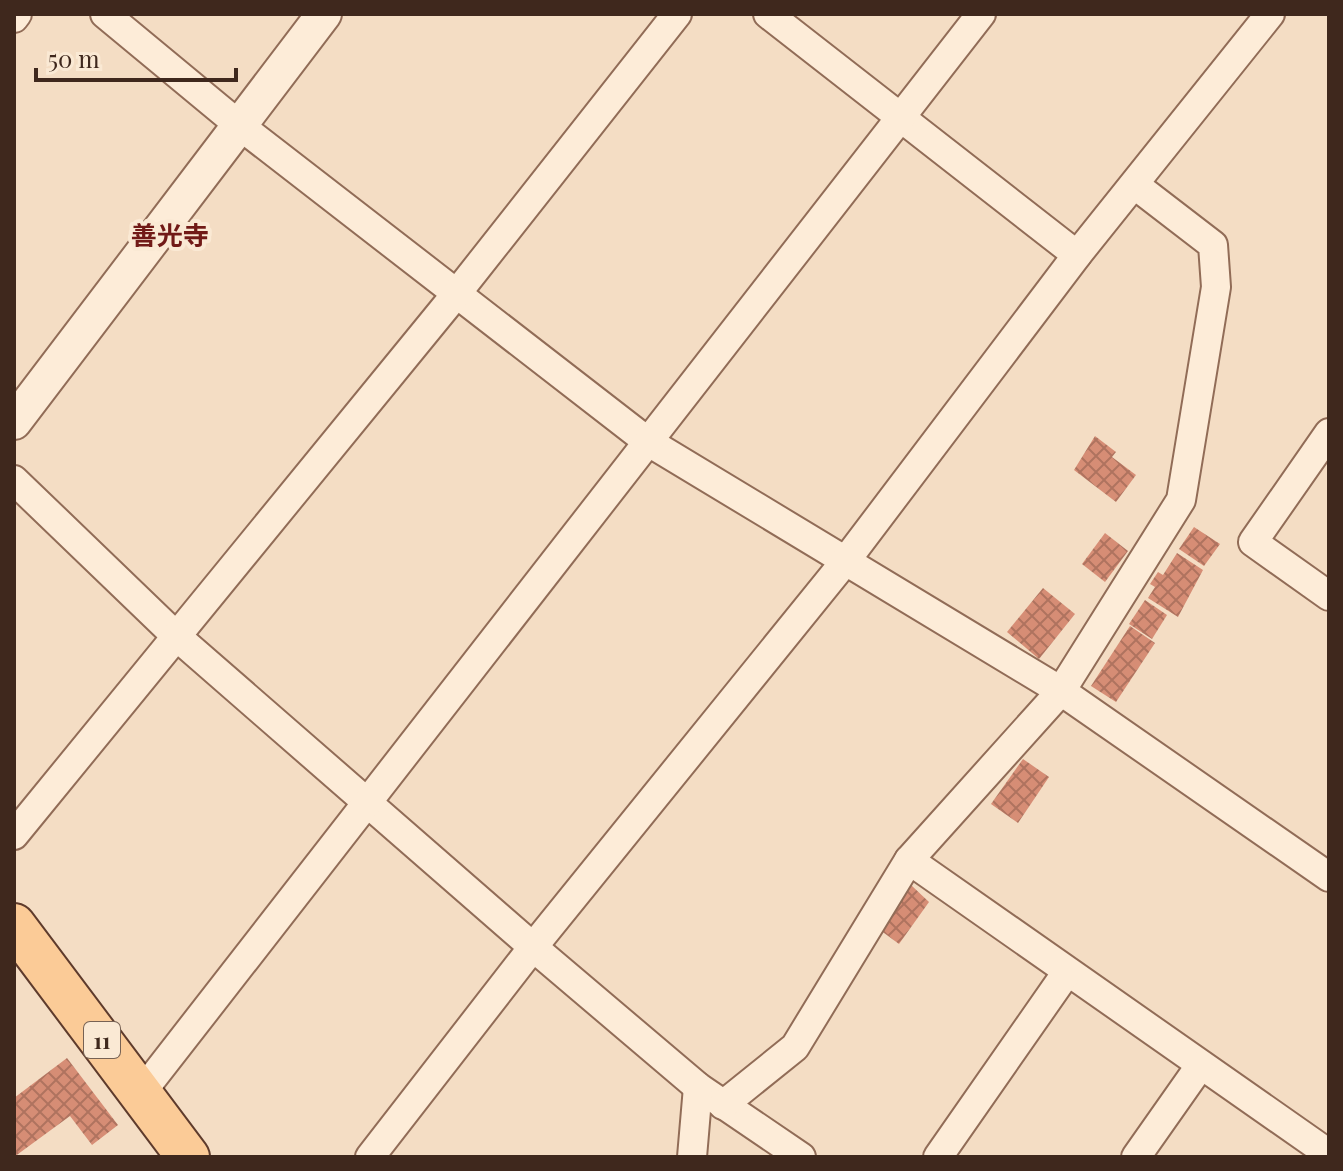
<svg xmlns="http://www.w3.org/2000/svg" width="1343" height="1171" font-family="'Playfair Display','Noto Sans JP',serif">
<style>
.building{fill:url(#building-cross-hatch)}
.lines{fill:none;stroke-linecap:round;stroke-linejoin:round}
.minor-casing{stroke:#916c57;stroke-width:32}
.tertiary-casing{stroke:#916c57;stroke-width:38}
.primary-casing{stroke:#5e3b2c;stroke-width:46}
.minor{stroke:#fdecd8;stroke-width:28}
.tertiary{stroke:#fdecd8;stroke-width:34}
.primary{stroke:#fbcb97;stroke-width:42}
.labels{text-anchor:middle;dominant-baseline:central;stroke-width:8;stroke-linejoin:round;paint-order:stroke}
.shield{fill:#fae9d4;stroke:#776254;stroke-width:2}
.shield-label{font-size:22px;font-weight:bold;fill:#3f281d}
.neighbourhood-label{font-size:26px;font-weight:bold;fill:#711a17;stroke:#fae9d4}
</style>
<defs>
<pattern id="building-cross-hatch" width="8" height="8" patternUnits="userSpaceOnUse" patternTransform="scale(2)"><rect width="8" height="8" fill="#d68d75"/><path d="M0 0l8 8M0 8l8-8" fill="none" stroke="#af735f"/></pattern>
</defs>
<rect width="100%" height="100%" fill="#f4ddc4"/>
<g class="building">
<path d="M 1095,436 L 1116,452 L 1112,457 L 1136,475 L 1116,502 L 1074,470 Z"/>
<path d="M 1194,527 L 1220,544 L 1204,566 L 1179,549 Z"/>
<path d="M 1105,533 L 1128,551 L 1105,582 L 1082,564 Z"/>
<path d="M 1177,553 L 1203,570 L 1178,617 L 1148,598 L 1155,587 L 1150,584 L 1158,572 L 1163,575 Z"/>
<path d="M 1043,588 L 1075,614 L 1039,659 L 1007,632 Z"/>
<path d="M 1145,600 L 1167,615 L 1152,639 L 1129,624 Z"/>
<path d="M 1130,626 L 1155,643 L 1116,702 L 1091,686 Z"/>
<path d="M 1023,759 L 1049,777 L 1018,823 L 991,804 Z"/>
<path d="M 911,885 L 929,902 L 899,944 L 880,930 Z"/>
<path d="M 67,1058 L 118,1125 L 92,1145 L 70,1116 L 14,1157 L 14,1098 Z"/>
</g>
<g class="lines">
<g class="minor-casing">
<g id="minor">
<path d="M 105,14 L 239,125 L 647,441 L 1061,691 L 1329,877"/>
<path d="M 768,14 L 1077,255"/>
<path d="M 14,18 L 17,14"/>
<path d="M 1329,433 L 1253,542 L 1329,596"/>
<path d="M 14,480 L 175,635 L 533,947 L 698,1087 L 801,1157"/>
<path d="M 14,835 L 457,293 L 677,14"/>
<path d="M 909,860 L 1329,1154"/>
<path d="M 141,1093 L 981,14"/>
<path d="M 723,1105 L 795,1047 L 909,860 L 1061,691 L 1181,500 L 1216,287 L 1213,245 L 1135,185"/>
<path d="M 370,1157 L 533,947 L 847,559 L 1077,255 L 1270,14"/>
<path d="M 692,1157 L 698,1087"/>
<path d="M 938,1157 L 1067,972"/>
<path d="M 1136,1157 L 1200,1066"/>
</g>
</g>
<g class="tertiary-casing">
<path id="tertiary" d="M 14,422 L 324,14"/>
</g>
<g class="primary-casing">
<path id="primary" d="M 14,925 L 188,1157"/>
</g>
<use href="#minor" class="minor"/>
<use href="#tertiary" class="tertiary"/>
<use href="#primary" class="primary"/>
</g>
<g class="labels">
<rect class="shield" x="84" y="1022" width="36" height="36" rx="6"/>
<g class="shield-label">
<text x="102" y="1040">11</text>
</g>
<g class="neighbourhood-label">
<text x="170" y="234">善光寺</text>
</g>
</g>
<rect width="1343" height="1171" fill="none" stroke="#3f281d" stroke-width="32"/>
<path d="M36 68v12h200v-12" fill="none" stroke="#3f281d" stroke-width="4"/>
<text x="48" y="68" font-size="24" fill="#3f281d" stroke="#fae9d4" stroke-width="6" paint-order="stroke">50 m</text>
</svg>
